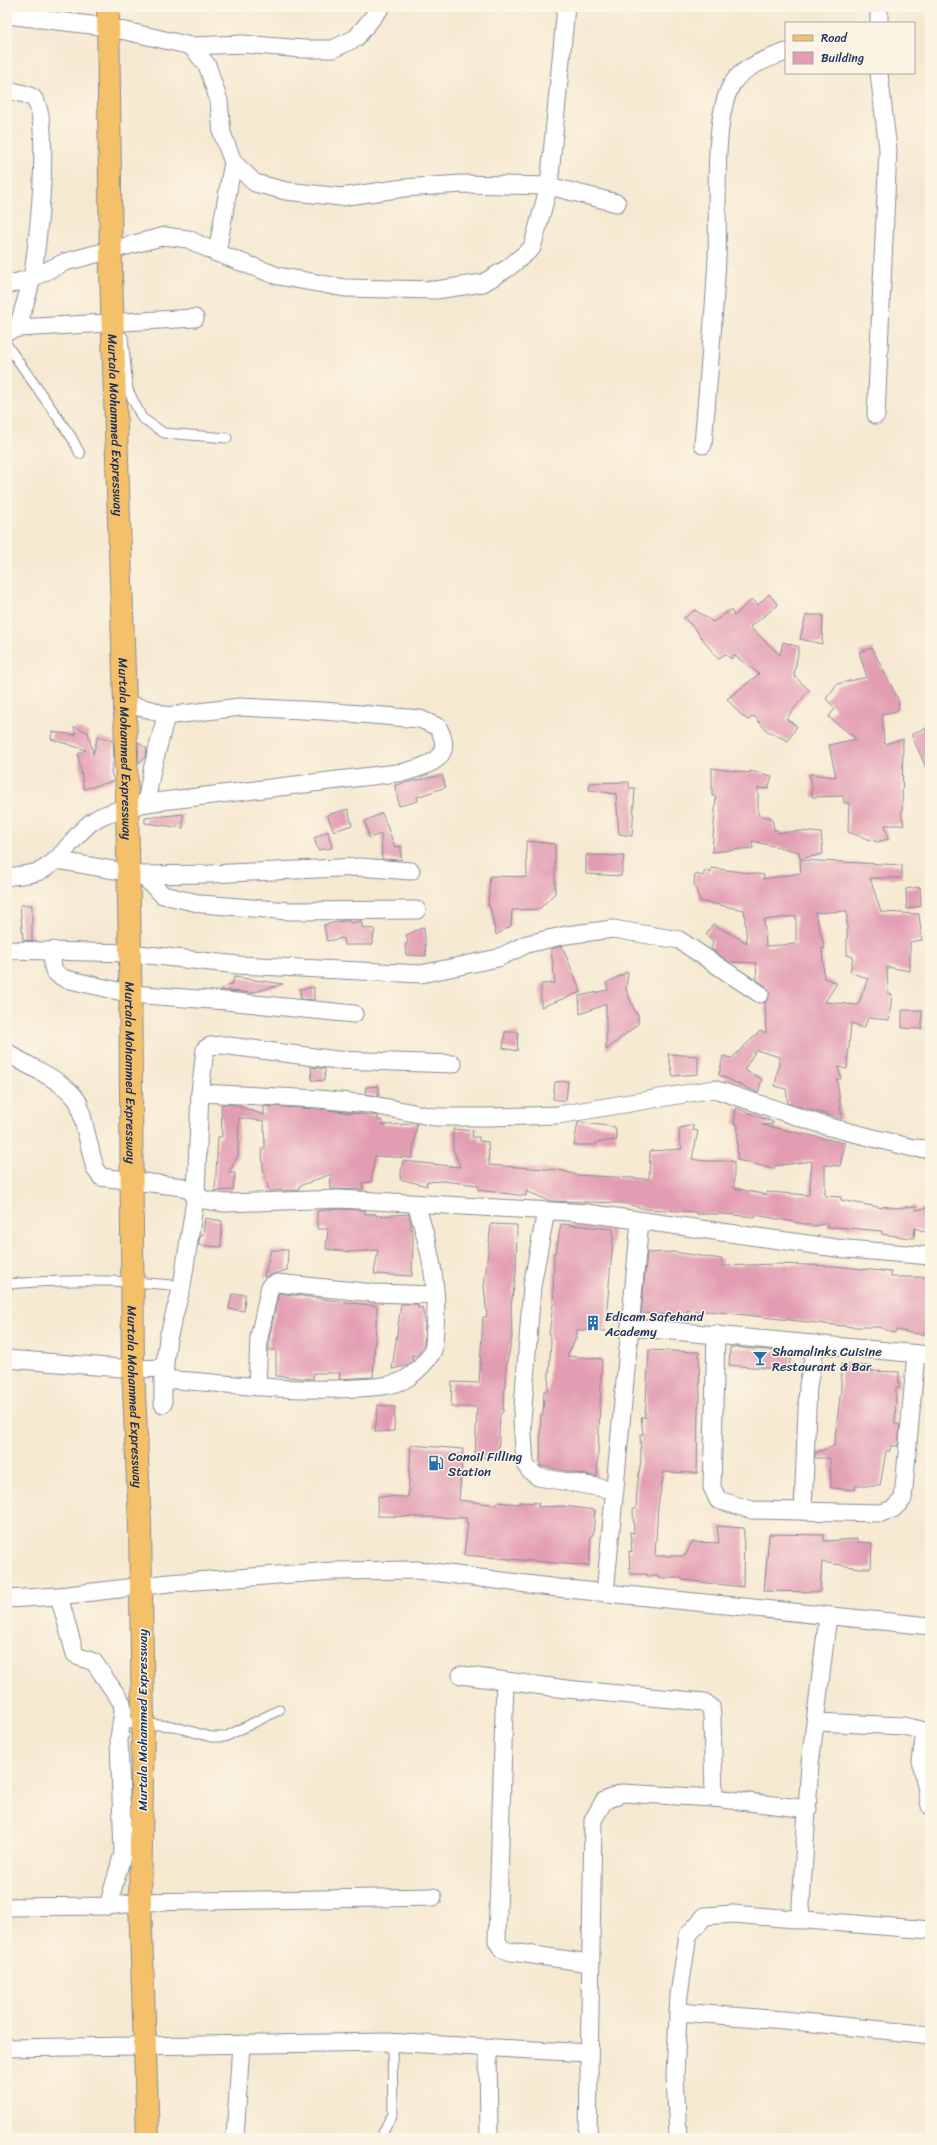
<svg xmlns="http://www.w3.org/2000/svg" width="937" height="2145" font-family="Sriracha,sans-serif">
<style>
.building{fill:#e39db3;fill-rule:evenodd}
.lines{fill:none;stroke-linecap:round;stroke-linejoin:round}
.service-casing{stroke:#888c98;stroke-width:11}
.minor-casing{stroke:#888c98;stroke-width:19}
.primary-casing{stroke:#888c98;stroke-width:24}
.service{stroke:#fff;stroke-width:9}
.minor{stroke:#fff;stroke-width:17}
.primary{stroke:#f4c16b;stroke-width:22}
.labels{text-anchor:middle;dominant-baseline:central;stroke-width:3;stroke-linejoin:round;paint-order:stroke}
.street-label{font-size:13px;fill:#1b2f5e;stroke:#fcf5e5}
.poi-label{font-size:13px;fill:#1b2f5e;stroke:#fcf5e5;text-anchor:start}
</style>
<rect width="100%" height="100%" fill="#fcf5e5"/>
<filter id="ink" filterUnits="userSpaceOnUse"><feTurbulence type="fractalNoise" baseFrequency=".025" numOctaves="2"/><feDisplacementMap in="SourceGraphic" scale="8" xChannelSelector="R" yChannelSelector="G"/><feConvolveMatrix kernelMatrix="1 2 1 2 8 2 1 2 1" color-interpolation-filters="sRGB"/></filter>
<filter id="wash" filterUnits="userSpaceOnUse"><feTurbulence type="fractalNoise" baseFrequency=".012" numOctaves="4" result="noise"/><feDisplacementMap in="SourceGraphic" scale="16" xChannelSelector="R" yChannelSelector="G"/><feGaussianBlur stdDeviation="0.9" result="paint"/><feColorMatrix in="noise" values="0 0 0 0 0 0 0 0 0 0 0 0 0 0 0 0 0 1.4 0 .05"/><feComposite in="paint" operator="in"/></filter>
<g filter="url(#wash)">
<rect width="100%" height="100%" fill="#f6e9d1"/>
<g id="blocks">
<g class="building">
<path d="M 769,594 L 778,605 L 750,627 L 780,655 L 783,642 L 799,647 L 794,676 L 809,690 L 786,719 L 797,726 L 788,741 L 766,730 L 754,716 L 748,720 L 741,715 L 727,699 L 759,674 L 734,655 L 731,659 L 725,654 L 718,659 L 695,629 L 684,618 L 695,610 L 713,622 L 731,610 L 734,616 L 752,599 L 758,605 Z"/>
<path d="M 806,615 L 823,615 L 822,644 L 800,639 Z"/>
<path d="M 872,648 L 899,701 L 898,709 L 896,711 L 882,714 L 884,744 L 903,739 L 902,817 L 904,825 L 885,825 L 888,839 L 877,842 L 848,832 L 849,803 L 844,803 L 843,796 L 812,797 L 812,784 L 809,774 L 836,777 L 829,745 L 856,739 L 829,717 L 835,708 L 826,699 L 837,684 L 867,677 L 859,652 Z"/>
<path d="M 74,727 L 88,732 L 93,754 L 98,736 L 113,741 L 114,759 L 111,772 L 114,781 L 84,789 L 78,754 L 86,750 L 51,739 L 52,732 L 76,735 Z"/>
<path d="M 925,728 L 930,742 L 930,776 L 912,736 L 912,734 Z"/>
<path d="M 138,742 L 147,749 L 145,757 L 139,763 Z"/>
<path d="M 712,768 L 750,773 L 750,771 L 772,776 L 768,789 L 758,788 L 758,815 L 772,818 L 774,830 L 778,830 L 778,833 L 801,831 L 821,833 L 823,854 L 800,859 L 799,852 L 752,841 L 753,848 L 712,852 L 716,796 L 712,796 Z"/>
<path d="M 442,775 L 446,787 L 417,797 L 418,801 L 399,806 L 395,785 Z"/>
<path d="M 629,782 L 629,788 L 635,788 L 632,836 L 619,834 L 616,794 L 589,790 L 590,783 Z"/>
<path d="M 348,809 L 352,825 L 334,831 L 327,815 Z"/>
<path d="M 382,813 L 395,847 L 401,846 L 401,860 L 382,859 L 381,834 L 369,838 L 365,821 Z"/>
<path d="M 183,814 L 183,828 L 145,823 L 145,818 Z"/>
<path d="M 328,831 L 332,848 L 318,850 L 314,838 Z"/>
<path d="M 526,841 L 555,844 L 555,893 L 539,909 L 512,910 L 511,926 L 496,935 L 490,907 L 488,906 L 490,876 L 527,877 Z"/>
<path d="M 586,855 L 624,856 L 621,876 L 586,874 Z"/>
<path d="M 800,860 L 902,865 L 902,878 L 870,878 L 881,912 L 919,914 L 922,940 L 910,942 L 910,971 L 887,967 L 888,993 L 892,994 L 889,1020 L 868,1018 L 864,1028 L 851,1023 L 847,1069 L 838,1067 L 841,1079 L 837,1079 L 842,1119 L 788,1103 L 786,1089 L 775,1086 L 780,1057 L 756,1050 L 744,1070 L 762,1079 L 758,1093 L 719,1075 L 723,1056 L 732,1058 L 760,1031 L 766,1033 L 765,1003 L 770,994 L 766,986 L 757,980 L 756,963 L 730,962 L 711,949 L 713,941 L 706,934 L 713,924 L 747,943 L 744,910 L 700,901 L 694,884 L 695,874 L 703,876 L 705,870 L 711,873 L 711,868 L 764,875 L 763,879 L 801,873 ZM 847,911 L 847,955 L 853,957 L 850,972 L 868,979 L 858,1005 L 825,1002 L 837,983 L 824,978 L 822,948 L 825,949 L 815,913 ZM 796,916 L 796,944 L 766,946 L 764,920 Z"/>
<path d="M 920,887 L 921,906 L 907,909 L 906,889 Z"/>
<path d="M 20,905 L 32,905 L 32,941 L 23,940 Z"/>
<path d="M 341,921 L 350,921 L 350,923 L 361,921 L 363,928 L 375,929 L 372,945 L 344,945 L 343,938 L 327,941 L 324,925 Z"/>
<path d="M 424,927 L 426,956 L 406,955 L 405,944 L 408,943 L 406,935 Z"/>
<path d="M 562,946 L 581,992 L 541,1007 L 541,984 L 555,983 L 551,949 Z"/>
<path d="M 628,972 L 626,989 L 636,1014 L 638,1014 L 638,1024 L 606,1050 L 606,1004 L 580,1014 L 579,996 L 608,990 L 606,983 Z"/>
<path d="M 234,977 L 283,984 L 251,993 L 220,990 L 233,983 Z"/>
<path d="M 314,987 L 314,1000 L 301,999 L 300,989 Z"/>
<path d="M 902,1010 L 922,1010 L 922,1029 L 902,1028 Z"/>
<path d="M 505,1032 L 518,1032 L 517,1051 L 503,1048 Z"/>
<path d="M 668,1054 L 698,1056 L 698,1074 L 673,1076 Z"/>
<path d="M 311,1067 L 325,1069 L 324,1081 L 312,1080 Z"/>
<path d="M 568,1081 L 566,1101 L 553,1099 L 555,1082 Z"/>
<path d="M 379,1086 L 379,1096 L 365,1094 L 366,1087 Z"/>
<path d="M 221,1104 L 235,1105 L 264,1115 L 264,1106 L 318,1109 L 378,1116 L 378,1120 L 383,1121 L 383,1125 L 417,1124 L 412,1158 L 375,1156 L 371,1182 L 362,1183 L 363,1190 L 330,1189 L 331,1174 L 299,1186 L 299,1190 L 269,1191 L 263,1168 L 262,1148 L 265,1148 L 264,1121 L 239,1118 L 238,1155 L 229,1173 L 235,1173 L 233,1190 L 215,1191 L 218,1137 L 222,1137 Z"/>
<path d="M 736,1108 L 773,1122 L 773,1124 L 762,1125 L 845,1143 L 840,1166 L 825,1165 L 825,1196 L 841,1197 L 841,1200 L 883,1208 L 883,1206 L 896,1208 L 916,1206 L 916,1210 L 930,1207 L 930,1234 L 915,1228 L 914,1238 L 902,1237 L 882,1234 L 882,1231 L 837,1227 L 827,1228 L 827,1223 L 815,1226 L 756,1215 L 756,1217 L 723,1214 L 696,1214 L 696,1212 L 646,1209 L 623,1203 L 550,1201 L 526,1191 L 526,1196 L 478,1190 L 478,1185 L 443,1181 L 426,1182 L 427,1186 L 400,1179 L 403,1161 L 460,1167 L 453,1149 L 453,1129 L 473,1131 L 472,1137 L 479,1137 L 479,1141 L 488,1142 L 489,1165 L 560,1170 L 577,1175 L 649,1179 L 650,1151 L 682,1149 L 679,1139 L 680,1128 L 693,1125 L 693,1130 L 698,1131 L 692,1159 L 704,1161 L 734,1161 L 734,1188 L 767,1195 L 767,1192 L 809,1195 L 812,1161 L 774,1166 L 774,1169 L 737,1160 L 738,1124 L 734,1124 Z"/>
<path d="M 578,1122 L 615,1127 L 617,1140 L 597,1142 L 596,1145 L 574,1145 Z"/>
<path d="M 339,1209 L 365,1210 L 365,1214 L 376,1214 L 376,1216 L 409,1214 L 413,1237 L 412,1276 L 374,1274 L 378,1250 L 351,1252 L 326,1249 L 328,1229 L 317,1229 L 317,1211 Z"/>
<path d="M 205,1218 L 222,1221 L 221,1247 L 198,1245 L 200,1237 L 203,1234 Z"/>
<path d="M 491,1224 L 517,1225 L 516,1274 L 511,1306 L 512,1338 L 506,1367 L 503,1412 L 500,1415 L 498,1458 L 475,1457 L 477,1407 L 451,1407 L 452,1382 L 479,1383 L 483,1317 L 487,1317 L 484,1287 Z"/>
<path d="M 561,1224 L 613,1229 L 613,1239 L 605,1331 L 577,1330 L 577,1336 L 567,1356 L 602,1359 L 597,1477 L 540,1466 L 541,1414 L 543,1414 L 544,1391 L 548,1391 L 551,1341 L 549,1334 L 553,1305 L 554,1252 L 556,1252 Z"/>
<path d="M 271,1250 L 288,1250 L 287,1270 L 264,1277 Z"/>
<path d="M 673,1252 L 722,1259 L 722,1266 L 778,1264 L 834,1266 L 891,1272 L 891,1277 L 930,1277 L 930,1333 L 924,1331 L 924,1335 L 895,1330 L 895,1333 L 878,1327 L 852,1327 L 719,1312 L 687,1310 L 687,1315 L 673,1315 L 641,1313 L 647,1253 Z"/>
<path d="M 279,1293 L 377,1306 L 373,1377 L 339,1379 L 340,1373 L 314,1373 L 313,1379 L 276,1376 L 276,1350 L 269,1350 L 269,1338 Z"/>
<path d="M 232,1294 L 245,1294 L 244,1311 L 229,1309 Z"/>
<path d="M 401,1304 L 418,1304 L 418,1308 L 422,1307 L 425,1322 L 424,1344 L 417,1356 L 412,1355 L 413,1361 L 406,1366 L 392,1369 Z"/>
<path d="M 730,1347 L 791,1352 L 789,1370 L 729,1365 Z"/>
<path d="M 649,1350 L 699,1352 L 700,1399 L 698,1408 L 697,1473 L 664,1472 L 658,1506 L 655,1554 L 657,1556 L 685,1556 L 692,1542 L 719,1543 L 717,1526 L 744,1528 L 743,1587 L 682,1580 L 682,1578 L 658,1578 L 658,1576 L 647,1576 L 647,1574 L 630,1574 L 629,1551 L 632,1552 L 630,1532 L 634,1533 L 633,1509 L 636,1509 L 637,1489 L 641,1459 L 640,1434 L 643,1434 L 641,1417 L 645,1417 Z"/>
<path d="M 841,1364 L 871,1366 L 871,1371 L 899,1372 L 899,1387 L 896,1387 L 895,1424 L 900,1425 L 898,1446 L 890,1446 L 890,1451 L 886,1451 L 880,1486 L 856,1486 L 855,1490 L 831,1488 L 830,1458 L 815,1458 L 815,1453 L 834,1446 L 841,1389 Z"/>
<path d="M 378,1405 L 395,1407 L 394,1431 L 375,1432 Z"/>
<path d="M 411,1445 L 463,1449 L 459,1500 L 497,1505 L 497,1502 L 519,1504 L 519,1502 L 539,1503 L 538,1507 L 563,1506 L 595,1510 L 593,1535 L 591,1535 L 589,1566 L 464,1555 L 468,1523 L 466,1523 L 466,1518 L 377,1516 L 378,1496 L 408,1497 Z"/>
<path d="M 769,1534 L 824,1535 L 824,1541 L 857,1539 L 857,1542 L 872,1543 L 871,1568 L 859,1568 L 822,1562 L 820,1592 L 764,1591 Z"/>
</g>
</g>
</g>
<g filter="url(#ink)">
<use href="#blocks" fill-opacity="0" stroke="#888c98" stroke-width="1"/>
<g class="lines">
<g class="service-casing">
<g id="service">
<path d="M 123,337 L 128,390 L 142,418 L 164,433 L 227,438"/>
<path d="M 7,345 L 72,438 L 80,454"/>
<path d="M 7,1284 C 66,1279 124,1280 182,1286"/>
<path d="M 122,1722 L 172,1726 L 211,1737 L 225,1737 L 279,1710"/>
<path d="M 380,2138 L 393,2113 L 392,2043"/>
</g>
</g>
<g class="minor-casing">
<g id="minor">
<path d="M 7,15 L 108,27 L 191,46 L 207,65 L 219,101 L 222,133 L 233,162 L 255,183 L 286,191 L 341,197 L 404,188 L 461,184 L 549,186 L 617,203"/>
<path d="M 879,23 L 879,7"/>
<path d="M 191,46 L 243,44 L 303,49 L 333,49 L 356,38 L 381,7"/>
<path d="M 7,90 C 15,92 26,93 33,98 C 53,115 37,251 32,278 C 28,295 22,312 18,328"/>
<path d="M 217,253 L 233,162"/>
<path d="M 7,285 L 32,278 L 65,262 L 165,236 L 188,239 L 217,253 L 278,276 L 345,288 L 436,290 L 483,283 L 508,268 L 532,248 L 549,186 L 566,7"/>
<path d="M 9,331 L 18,328 L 195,318"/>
<path d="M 876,415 L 888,150 L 879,73"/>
<path d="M 703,445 C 708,383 714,320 717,258 C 719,214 711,119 732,84 C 742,67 769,58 786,52"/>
<path d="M 146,803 L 152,770 L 166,716"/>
<path d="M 56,860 L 142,875 L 210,874 L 359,867 L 411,871"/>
<path d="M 142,875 L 163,895 L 202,904 L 289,911 L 417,910"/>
<path d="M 7,877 C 17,875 31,875 40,871 C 64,860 74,832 96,819 C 108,811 132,807 146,803 L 405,772 C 430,765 455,758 438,727 L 420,719 L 323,711 L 240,707 L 166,716 L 152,710 L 125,704"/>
<path d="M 7,950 L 130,953 L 238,965 L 421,974 L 498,958 L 527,944 L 566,935 L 613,929 L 679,940 L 760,994"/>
<path d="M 53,950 C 53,966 49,972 66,979 L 131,994 L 226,1001 L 354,1014"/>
<path d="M 7,1052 C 30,1069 63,1078 79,1103 L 95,1169 L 101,1177 L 183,1187 L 205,1200 L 225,1203 L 339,1199 L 587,1213 L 836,1248 L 930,1256"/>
<path d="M 200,1093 L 319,1099 L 368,1104 L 434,1117 L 492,1117 L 558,1115 L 714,1089 L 826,1126 L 913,1148 L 930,1149"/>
<path d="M 546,1211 L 532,1286 L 522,1420 L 525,1464 L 530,1471 L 538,1477 L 615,1490"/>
<path d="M 630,1327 L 930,1355"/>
<path d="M 716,1334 L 712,1487 L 718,1500 L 752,1510 L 881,1513 L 893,1509 L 903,1499 L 916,1354"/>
<path d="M 7,1359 L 133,1369 L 165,1368"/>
<path d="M 163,1379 C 227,1383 292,1393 356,1388 C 372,1387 389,1387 404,1380 C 415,1374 428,1361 433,1350 C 435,1344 434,1335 435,1329 C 439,1286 429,1245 416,1204"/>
<path d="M 257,1387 L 259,1338 L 270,1286 L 277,1283 L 374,1293 L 435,1295"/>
<path d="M 163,1404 L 163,1379 L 168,1338 L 182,1286 L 196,1194 L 200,1093 L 205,1049 L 210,1046 L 222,1045 L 337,1060 L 453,1064"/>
<path d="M 803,1511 L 808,1385 L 816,1344"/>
<path d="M 605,1593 L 640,1221"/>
<path d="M 59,1596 L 75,1654 L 79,1657 L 94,1662 L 122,1703 L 123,1711 L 119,1739 L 123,1853 L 108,1906"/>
<path d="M 7,1599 L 59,1596 L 169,1583 L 333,1571 L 417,1570 L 558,1588 L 930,1626"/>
<path d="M 461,1675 L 566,1689 L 704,1702 L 711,1707 L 712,1716 L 714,1798"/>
<path d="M 505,1681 L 497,1941 L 502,1949 L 512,1952 L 590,1963"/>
<path d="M 816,1722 L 904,1726 L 925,1731 L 921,1761 L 930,1806"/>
<path d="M 7,1907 L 108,1906 L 140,1902 L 433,1897"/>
<path d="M 800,1920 L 810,1764 L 828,1616"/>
<path d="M 678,2012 L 784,2020 L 930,2035"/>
<path d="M 488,2047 L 489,2138"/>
<path d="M 7,2048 L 386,2042 L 588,2053"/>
<path d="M 235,2138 L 241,2044"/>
<path d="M 588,2138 L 593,1820 L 604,1801 L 622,1793 L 714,1798 L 808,1809"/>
<path d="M 678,2138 L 675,2075 L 679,1995 L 688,1935 L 705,1916 L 733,1914 L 930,1930"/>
</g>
</g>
<g class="primary-casing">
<g id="primary">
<path id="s1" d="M 108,7 L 111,274 L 125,704 L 130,953 L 133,1369 L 140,1525 L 143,1723 L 140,1902 L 148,2138"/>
</g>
</g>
<use href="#service" class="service"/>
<use href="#minor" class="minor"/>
<use href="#primary" class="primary"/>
</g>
</g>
<defs>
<g id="building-bare" transform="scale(1.2)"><path d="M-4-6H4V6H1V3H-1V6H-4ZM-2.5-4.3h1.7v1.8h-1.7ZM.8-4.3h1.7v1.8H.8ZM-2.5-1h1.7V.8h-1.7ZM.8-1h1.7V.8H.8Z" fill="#1f6fb2" stroke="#fcf5e5" stroke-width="2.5" paint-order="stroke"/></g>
<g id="bar-bare" transform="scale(1.2)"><path d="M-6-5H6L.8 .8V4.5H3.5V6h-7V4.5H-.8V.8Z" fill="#1f6fb2" stroke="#fcf5e5" stroke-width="2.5" paint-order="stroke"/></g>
<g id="fuel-bare" transform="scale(1.2)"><path d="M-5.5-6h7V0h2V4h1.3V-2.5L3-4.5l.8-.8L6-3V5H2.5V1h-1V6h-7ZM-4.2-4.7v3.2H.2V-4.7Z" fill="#1f6fb2" stroke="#fcf5e5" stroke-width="2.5" paint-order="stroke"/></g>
</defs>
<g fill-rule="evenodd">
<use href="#building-bare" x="593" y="1323"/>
<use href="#bar-bare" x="760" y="1358"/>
<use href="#fuel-bare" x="436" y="1463"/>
</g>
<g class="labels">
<g class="street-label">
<text stroke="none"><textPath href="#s1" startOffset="418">Murtala Mohammed Expressway</textPath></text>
<text stroke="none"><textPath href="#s1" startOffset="742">Murtala Mohammed Expressway</textPath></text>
<text stroke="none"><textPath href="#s1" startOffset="1066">Murtala Mohammed Expressway</textPath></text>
<text stroke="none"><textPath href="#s1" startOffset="1390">Murtala Mohammed Expressway</textPath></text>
<text transform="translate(142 1720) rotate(-90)">Murtala Mohammed Expressway</text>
</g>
<g class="poi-label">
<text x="605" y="1316">Edicam Safehand<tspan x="605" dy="15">Academy</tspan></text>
<text x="772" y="1351">Shamalinks Cuisine<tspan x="772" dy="15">Restaurant &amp; Bar</tspan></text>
<text x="448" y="1456">Conoil Filling<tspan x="448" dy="15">Station</tspan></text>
</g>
</g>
<rect width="937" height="2145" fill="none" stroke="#fcf5e5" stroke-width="24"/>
<rect x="785" y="22" width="130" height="52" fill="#fcf5e5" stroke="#a2a6af"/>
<rect x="793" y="35" width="20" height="6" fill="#f4c16b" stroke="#a2a6af"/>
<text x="821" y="42" font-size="12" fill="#1b2f5e">Road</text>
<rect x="793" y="52" width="20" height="12" fill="#e39db3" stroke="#a2a6af"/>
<text x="821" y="62" font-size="12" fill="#1b2f5e">Building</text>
</svg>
